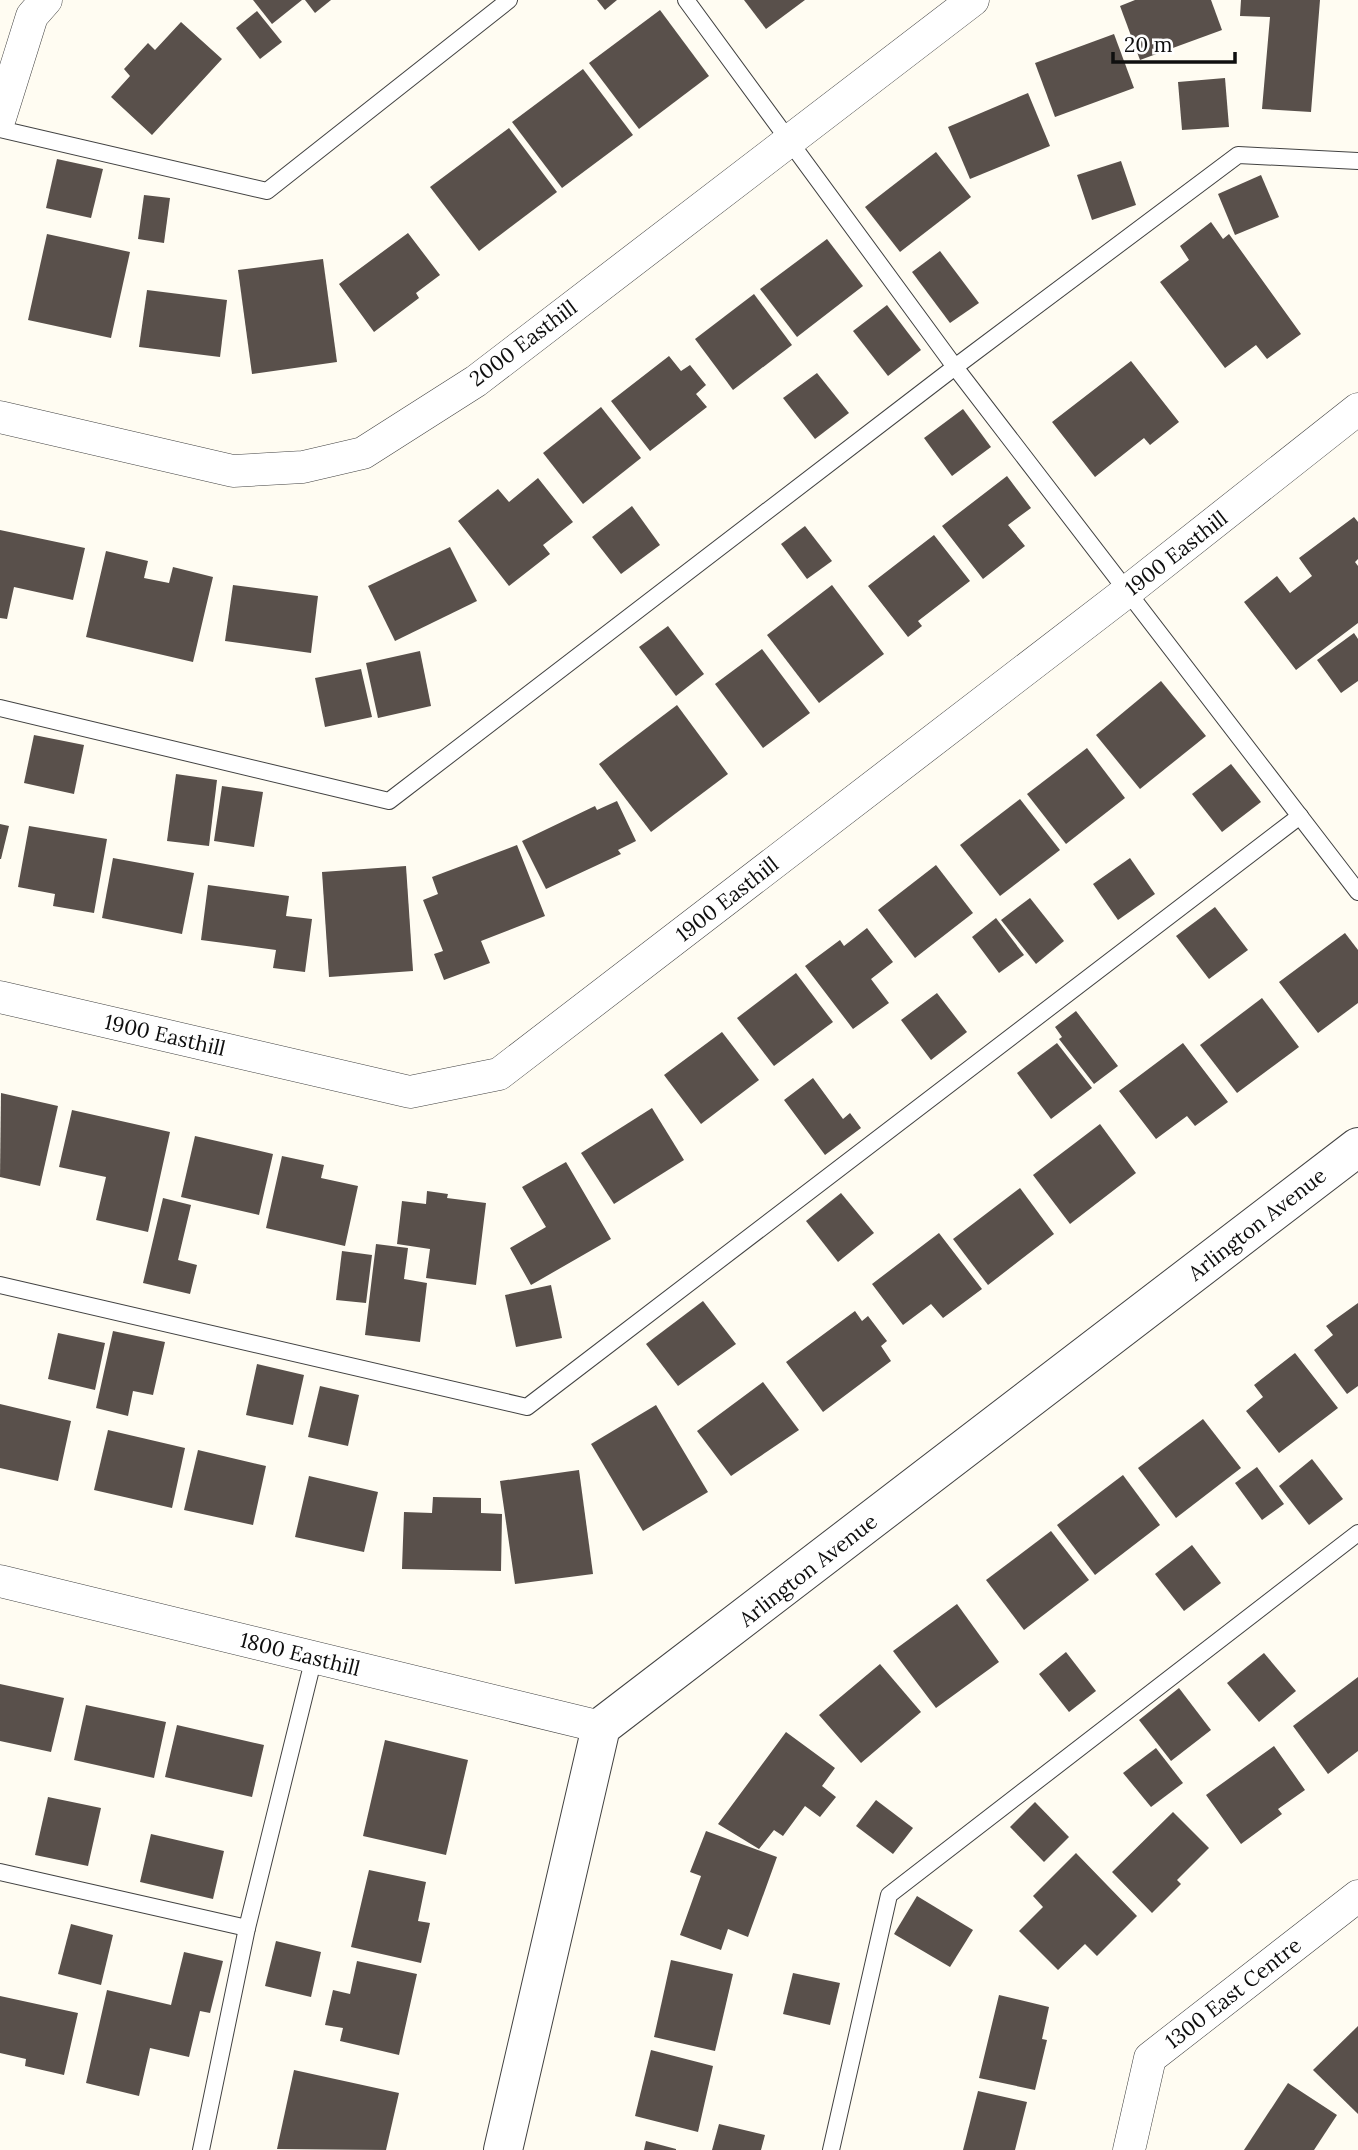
<svg xmlns="http://www.w3.org/2000/svg" width="1358" height="2150" font-family="Lora,serif">
<style>
.building{fill:#59504b}
.lines{fill:none;stroke-linecap:round;stroke-linejoin:round}
.service-casing{stroke:#424242;stroke-width:18}
.minor-casing{stroke:#424242;stroke-width:33}
.tertiary-casing{stroke:#424242;stroke-width:40}
.service{stroke:#fff;stroke-width:16}
.minor{stroke:#fff;stroke-width:32}
.tertiary{stroke:#fff;stroke-width:38}
.labels{text-anchor:middle;dominant-baseline:central;stroke-width:7;stroke-linejoin:round;paint-order:stroke}
.street-label{font-size:21px;fill:#0f0f0f;stroke:#fff}
</style>
<rect width="100%" height="100%" fill="#fffcf2"/>
<g class="building">
<path d="M 253,0 L 302,0 L 272,24 Z"/>
<path d="M 305,0 L 331,0 L 315,13 Z"/>
<path d="M 597,0 L 617,0 L 605,10 Z"/>
<path d="M 744,0 L 805,0 L 766,29 Z"/>
<path d="M 1135,0 L 1211,0 L 1222,30 L 1140,60 L 1120,6 Z"/>
<path d="M 1241,0 L 1320,0 L 1311,112 L 1262,109 L 1270,17 L 1240,16 Z"/>
<path d="M 660,10 L 709,76 L 639,129 L 589,63 Z"/>
<path d="M 257,11 L 282,42 L 260,59 L 236,28 Z"/>
<path d="M 181,22 L 222,59 L 152,135 L 111,97 L 130,76 L 124,69 L 148,43 L 155,50 Z"/>
<path d="M 1114,34 L 1134,88 L 1055,117 L 1035,63 Z"/>
<path d="M 583,69 L 633,135 L 562,188 L 512,122 Z"/>
<path d="M 1225,78 L 1229,127 L 1182,130 L 1178,82 Z"/>
<path d="M 1028,93 L 1050,146 L 970,179 L 948,127 Z"/>
<path d="M 509,128 L 557,192 L 479,251 L 430,187 Z"/>
<path d="M 936,152 L 971,197 L 900,252 L 865,207 Z"/>
<path d="M 57,159 L 103,169 L 91,218 L 46,208 Z"/>
<path d="M 1121,161 L 1136,205 L 1092,220 L 1077,175 Z"/>
<path d="M 1261,175 L 1279,217 L 1235,235 L 1218,194 Z"/>
<path d="M 144,195 L 170,198 L 164,243 L 138,239 Z"/>
<path d="M 1211,222 L 1223,239 L 1229,234 L 1301,334 L 1267,359 L 1256,345 L 1225,368 L 1160,282 L 1189,260 L 1180,246 Z"/>
<path d="M 408,233 L 440,275 L 416,293 L 419,298 L 374,332 L 339,284 Z"/>
<path d="M 47,234 L 130,252 L 111,338 L 28,320 Z"/>
<path d="M 827,239 L 863,286 L 797,337 L 760,289 Z"/>
<path d="M 940,251 L 979,303 L 950,323 L 912,272 Z"/>
<path d="M 323,259 L 337,362 L 252,374 L 238,270 Z"/>
<path d="M 147,290 L 227,300 L 220,357 L 139,347 Z"/>
<path d="M 754,294 L 792,345 L 733,390 L 695,339 Z"/>
<path d="M 887,305 L 921,350 L 888,376 L 853,331 Z"/>
<path d="M 669,356 L 681,371 L 690,365 L 706,385 L 696,394 L 707,407 L 650,451 L 611,401 Z"/>
<path d="M 1131,361 L 1179,422 L 1150,445 L 1144,438 L 1095,477 L 1052,422 Z"/>
<path d="M 817,373 L 849,413 L 815,439 L 783,398 Z"/>
<path d="M 601,407 L 641,458 L 583,504 L 543,453 Z"/>
<path d="M 963,409 L 991,447 L 952,476 L 924,438 Z"/>
<path d="M 1007,476 L 1031,508 L 1008,525 L 1025,546 L 983,579 L 942,526 Z"/>
<path d="M 538,478 L 573,522 L 543,545 L 550,554 L 509,586 L 458,521 L 498,489 L 509,502 Z"/>
<path d="M 632,506 L 660,545 L 621,574 L 592,537 Z"/>
<path d="M 1354,517 L 1358,522 L 1358,559 L 1355,562 L 1358,566 L 1358,623 L 1296,670 L 1244,602 L 1277,576 L 1290,593 L 1312,576 L 1299,558 Z"/>
<path d="M 805,526 L 832,561 L 807,579 L 781,544 Z"/>
<path d="M 0,530 L 85,548 L 73,600 L 14,587 L 7,619 L 0,618 Z"/>
<path d="M 934,535 L 970,581 L 918,621 L 922,626 L 908,637 L 868,586 Z"/>
<path d="M 450,547 L 477,601 L 395,641 L 368,586 Z"/>
<path d="M 106,551 L 148,561 L 144,578 L 169,583 L 173,567 L 213,577 L 193,662 L 86,637 Z"/>
<path d="M 233,585 L 318,596 L 311,653 L 225,641 Z"/>
<path d="M 832,585 L 884,654 L 819,703 L 767,635 Z"/>
<path d="M 668,626 L 704,674 L 676,696 L 639,647 Z"/>
<path d="M 1354,633 L 1358,639 L 1358,681 L 1341,693 L 1317,660 Z"/>
<path d="M 762,649 L 810,713 L 763,748 L 715,684 Z"/>
<path d="M 420,651 L 431,706 L 378,718 L 366,663 Z"/>
<path d="M 361,669 L 372,717 L 325,727 L 315,678 Z"/>
<path d="M 1161,681 L 1206,736 L 1140,789 L 1096,735 Z"/>
<path d="M 677,705 L 728,774 L 651,832 L 599,764 Z"/>
<path d="M 34,735 L 84,745 L 74,794 L 24,783 Z"/>
<path d="M 1087,748 L 1125,798 L 1066,844 L 1027,794 Z"/>
<path d="M 1231,764 L 1261,802 L 1222,832 L 1192,794 Z"/>
<path d="M 176,774 L 217,780 L 209,846 L 167,841 Z"/>
<path d="M 222,786 L 263,792 L 254,847 L 214,841 Z"/>
<path d="M 1020,799 L 1060,850 L 1000,896 L 960,845 Z"/>
<path d="M 617,801 L 636,841 L 618,850 L 621,854 L 546,889 L 522,841 L 595,806 L 597,810 Z"/>
<path d="M 0,824 L 9,826 L 1,859 L 0,859 Z"/>
<path d="M 29,826 L 107,839 L 94,913 L 53,906 L 55,894 L 18,887 Z"/>
<path d="M 517,845 L 545,916 L 481,941 L 490,963 L 444,980 L 434,954 L 443,951 L 423,900 L 438,894 L 432,877 Z"/>
<path d="M 113,858 L 194,873 L 182,934 L 102,918 Z"/>
<path d="M 1130,858 L 1155,894 L 1118,920 L 1093,884 Z"/>
<path d="M 936,865 L 973,913 L 915,958 L 878,910 Z"/>
<path d="M 406,866 L 413,971 L 329,977 L 322,872 Z"/>
<path d="M 208,885 L 289,896 L 286,916 L 312,919 L 305,972 L 273,968 L 276,950 L 201,940 Z"/>
<path d="M 1030,898 L 1064,941 L 1036,964 L 1001,920 Z"/>
<path d="M 1215,907 L 1248,950 L 1209,979 L 1176,936 Z"/>
<path d="M 996,918 L 1024,955 L 999,973 L 972,937 Z"/>
<path d="M 867,928 L 893,962 L 871,979 L 889,1003 L 853,1029 L 805,966 L 840,940 L 844,946 Z"/>
<path d="M 1345,933 L 1358,950 L 1358,1003 L 1318,1033 L 1279,982 Z"/>
<path d="M 796,973 L 833,1022 L 774,1066 L 737,1018 Z"/>
<path d="M 937,993 L 967,1032 L 931,1060 L 901,1020 Z"/>
<path d="M 1262,998 L 1299,1047 L 1237,1093 L 1200,1045 Z"/>
<path d="M 1076,1011 L 1118,1066 L 1094,1084 L 1059,1039 L 1062,1037 L 1055,1027 Z"/>
<path d="M 722,1032 L 759,1080 L 701,1124 L 664,1075 Z"/>
<path d="M 1057,1043 L 1092,1088 L 1051,1119 L 1017,1073 Z"/>
<path d="M 1183,1043 L 1228,1102 L 1195,1126 L 1187,1116 L 1156,1139 L 1119,1091 Z"/>
<path d="M 813,1078 L 843,1119 L 850,1113 L 861,1128 L 825,1155 L 784,1100 Z"/>
<path d="M 1,1093 L 58,1106 L 40,1186 L 0,1177 Z"/>
<path d="M 652,1108 L 684,1160 L 614,1204 L 581,1153 Z"/>
<path d="M 72,1110 L 170,1132 L 148,1232 L 96,1220 L 106,1177 L 59,1167 Z"/>
<path d="M 1100,1124 L 1136,1173 L 1070,1224 L 1033,1175 Z"/>
<path d="M 195,1136 L 273,1154 L 259,1215 L 181,1197 Z"/>
<path d="M 282,1156 L 324,1165 L 321,1178 L 358,1186 L 345,1246 L 266,1228 Z"/>
<path d="M 566,1162 L 611,1239 L 531,1285 L 510,1248 L 546,1227 L 522,1187 Z"/>
<path d="M 1020,1188 L 1054,1234 L 988,1285 L 953,1239 Z"/>
<path d="M 427,1191 L 448,1194 L 447,1198 L 486,1203 L 476,1285 L 426,1278 L 430,1249 L 397,1244 L 402,1201 L 426,1204 Z"/>
<path d="M 841,1193 L 874,1233 L 838,1262 L 806,1221 Z"/>
<path d="M 163,1198 L 191,1205 L 178,1260 L 197,1265 L 190,1294 L 143,1283 Z"/>
<path d="M 939,1233 L 982,1289 L 943,1318 L 931,1304 L 903,1325 L 872,1284 Z"/>
<path d="M 376,1244 L 408,1248 L 404,1279 L 427,1283 L 420,1342 L 365,1335 Z"/>
<path d="M 342,1251 L 372,1255 L 366,1303 L 336,1300 Z"/>
<path d="M 551,1285 L 562,1338 L 516,1347 L 505,1295 Z"/>
<path d="M 703,1301 L 736,1344 L 678,1386 L 646,1344 Z"/>
<path d="M 1358,1303 L 1358,1386 L 1347,1394 L 1314,1350 L 1333,1335 L 1326,1326 Z"/>
<path d="M 855,1311 L 862,1321 L 868,1316 L 887,1341 L 881,1346 L 891,1361 L 823,1412 L 786,1362 Z"/>
<path d="M 113,1331 L 165,1342 L 153,1395 L 133,1391 L 128,1416 L 96,1408 Z"/>
<path d="M 58,1333 L 105,1343 L 95,1390 L 48,1379 Z"/>
<path d="M 1295,1353 L 1338,1408 L 1279,1453 L 1246,1411 L 1263,1397 L 1254,1385 Z"/>
<path d="M 257,1364 L 304,1375 L 293,1425 L 246,1415 Z"/>
<path d="M 763,1382 L 799,1430 L 731,1476 L 697,1431 Z"/>
<path d="M 320,1386 L 359,1395 L 348,1446 L 308,1437 Z"/>
<path d="M 0,1404 L 71,1421 L 58,1481 L 0,1468 Z"/>
<path d="M 656,1405 L 708,1492 L 643,1531 L 591,1444 Z"/>
<path d="M 1203,1419 L 1241,1468 L 1176,1518 L 1138,1468 Z"/>
<path d="M 108,1430 L 185,1448 L 172,1508 L 94,1490 Z"/>
<path d="M 198,1450 L 266,1466 L 253,1525 L 184,1510 Z"/>
<path d="M 1312,1459 L 1343,1499 L 1309,1525 L 1279,1486 Z"/>
<path d="M 1257,1467 L 1284,1504 L 1262,1520 L 1235,1483 Z"/>
<path d="M 579,1470 L 593,1574 L 515,1584 L 500,1481 Z"/>
<path d="M 1123,1475 L 1160,1525 L 1095,1575 L 1057,1525 Z"/>
<path d="M 309,1476 L 378,1492 L 364,1552 L 295,1537 Z"/>
<path d="M 433,1497 L 481,1498 L 481,1513 L 502,1514 L 501,1571 L 402,1569 L 404,1512 L 432,1513 Z"/>
<path d="M 1051,1531 L 1089,1580 L 1024,1630 L 986,1580 Z"/>
<path d="M 1192,1545 L 1221,1583 L 1184,1611 L 1155,1574 Z"/>
<path d="M 957,1604 L 999,1662 L 936,1708 L 893,1651 Z"/>
<path d="M 1066,1652 L 1096,1691 L 1069,1712 L 1039,1674 Z"/>
<path d="M 1264,1653 L 1296,1691 L 1259,1722 L 1227,1683 Z"/>
<path d="M 880,1664 L 921,1712 L 861,1763 L 819,1715 Z"/>
<path d="M 1358,1677 L 1358,1751 L 1328,1774 L 1293,1726 Z"/>
<path d="M 0,1684 L 64,1698 L 51,1752 L 0,1741 Z"/>
<path d="M 1179,1688 L 1211,1730 L 1171,1761 L 1139,1720 Z"/>
<path d="M 86,1705 L 166,1722 L 154,1778 L 74,1760 Z"/>
<path d="M 177,1725 L 264,1745 L 252,1797 L 165,1777 Z"/>
<path d="M 786,1732 L 835,1768 L 822,1786 L 836,1797 L 820,1817 L 805,1806 L 783,1836 L 774,1830 L 759,1849 L 718,1824 Z"/>
<path d="M 385,1740 L 468,1760 L 446,1855 L 363,1836 Z"/>
<path d="M 1274,1746 L 1305,1790 L 1278,1809 L 1282,1814 L 1241,1844 L 1206,1795 Z"/>
<path d="M 1156,1748 L 1183,1783 L 1151,1807 L 1123,1773 Z"/>
<path d="M 48,1797 L 101,1808 L 88,1866 L 35,1855 Z"/>
<path d="M 876,1800 L 913,1828 L 893,1854 L 856,1826 Z"/>
<path d="M 1035,1802 L 1069,1837 L 1044,1862 L 1010,1827 Z"/>
<path d="M 1173,1812 L 1209,1848 L 1177,1880 L 1181,1884 L 1152,1913 L 1112,1872 Z"/>
<path d="M 706,1831 L 777,1857 L 748,1937 L 728,1929 L 721,1950 L 680,1935 L 701,1876 L 690,1872 Z"/>
<path d="M 151,1834 L 224,1851 L 213,1899 L 140,1882 Z"/>
<path d="M 1076,1853 L 1137,1916 L 1097,1956 L 1085,1944 L 1058,1970 L 1019,1931 L 1043,1907 L 1033,1896 Z"/>
<path d="M 369,1870 L 426,1882 L 418,1921 L 430,1923 L 421,1963 L 351,1947 Z"/>
<path d="M 917,1896 L 973,1930 L 950,1967 L 894,1934 Z"/>
<path d="M 71,1924 L 113,1935 L 101,1985 L 58,1974 Z"/>
<path d="M 276,1941 L 321,1952 L 311,1997 L 265,1986 Z"/>
<path d="M 184,1952 L 223,1961 L 210,2013 L 200,2011 L 189,2057 L 150,2048 L 139,2096 L 86,2083 L 107,1990 L 171,2005 Z"/>
<path d="M 671,1960 L 733,1974 L 715,2051 L 654,2037 Z"/>
<path d="M 357,1961 L 417,1974 L 399,2055 L 340,2041 L 343,2028 L 325,2025 L 333,1990 L 350,1994 Z"/>
<path d="M 793,1973 L 840,1983 L 830,2025 L 783,2014 Z"/>
<path d="M 999,1995 L 1049,2007 L 1042,2039 L 1047,2040 L 1035,2090 L 979,2078 Z"/>
<path d="M 0,1996 L 78,2013 L 64,2075 L 25,2066 L 26,2059 L 0,2053 Z"/>
<path d="M 1358,2026 L 1358,2114 L 1313,2070 Z"/>
<path d="M 651,2050 L 713,2066 L 698,2132 L 635,2116 Z"/>
<path d="M 294,2070 L 399,2093 L 386,2150 L 277,2149 Z"/>
<path d="M 1288,2083 L 1337,2115 L 1314,2150 L 1244,2150 Z"/>
<path d="M 978,2091 L 1027,2102 L 1015,2150 L 963,2150 Z"/>
<path d="M 719,2124 L 765,2135 L 761,2150 L 712,2150 Z"/>
<path d="M 646,2141 L 676,2149 L 676,2150 L 644,2150 Z"/>
</g>
<g class="lines">
<g class="service-casing">
<g id="service">
<path d="M 686,0 L 955,367 L 1358,892"/>
<path d="M 0,129 L 267,191 L 509,0"/>
<path d="M 0,708 L 389,801 L 955,367 L 1238,155 L 1358,161"/>
<path d="M 0,1285 L 527,1407 L 1300,816"/>
<path d="M 0,1872 L 247,1928"/>
<path d="M 201,2150 L 247,1928 L 314,1657"/>
<path d="M 831,2150 L 889,1895 L 1358,1533"/>
</g>
</g>
<g class="minor-casing">
<g id="minor">
<path d="M 0,118 L 32,16 L 46,0"/>
<path d="M 0,417 L 233,471 L 303,467 L 363,453 L 476,381 L 973,0"/>
<path d="M 0,997 L 410,1092 L 499,1074 L 1129,590 L 1358,409"/>
<path d="M 0,1581 L 601,1727"/>
<path d="M 1129,2150 L 1150,2058 L 1358,1896"/>
</g>
</g>
<g class="tertiary-casing">
<path id="tertiary" d="M 503,2150 L 601,1727 L 1358,1147"/>
</g>
<use href="#service" class="service"/>
<use href="#minor" class="minor"/>
<use href="#tertiary" class="tertiary"/>
</g>
<g class="labels">
<g class="street-label">
<text transform="translate(523 343) rotate(-37)">2000 Easthill</text>
<text transform="translate(1176 553) rotate(-38)">1900 Easthill</text>
<text transform="translate(727 899) rotate(-38)">1900 Easthill</text>
<text transform="translate(165 1035) rotate(13)">1900 Easthill</text>
<text transform="translate(1257 1224) rotate(-38)">Arlington Avenue</text>
<text transform="translate(808 1570) rotate(-38)">Arlington Avenue</text>
<text transform="translate(300 1654) rotate(14)">1800 Easthill</text>
<text transform="translate(1233 1993) rotate(-38)">1300 East Centre</text>
</g>
</g>
<path d="M1113 52v10h122v-10" fill="none" stroke="#0f0f0f" stroke-width="3.5"/>
<text x="1124" y="52" font-size="21" fill="#0f0f0f" stroke="#ffffff" stroke-width="5" paint-order="stroke">20 m</text>
</svg>
